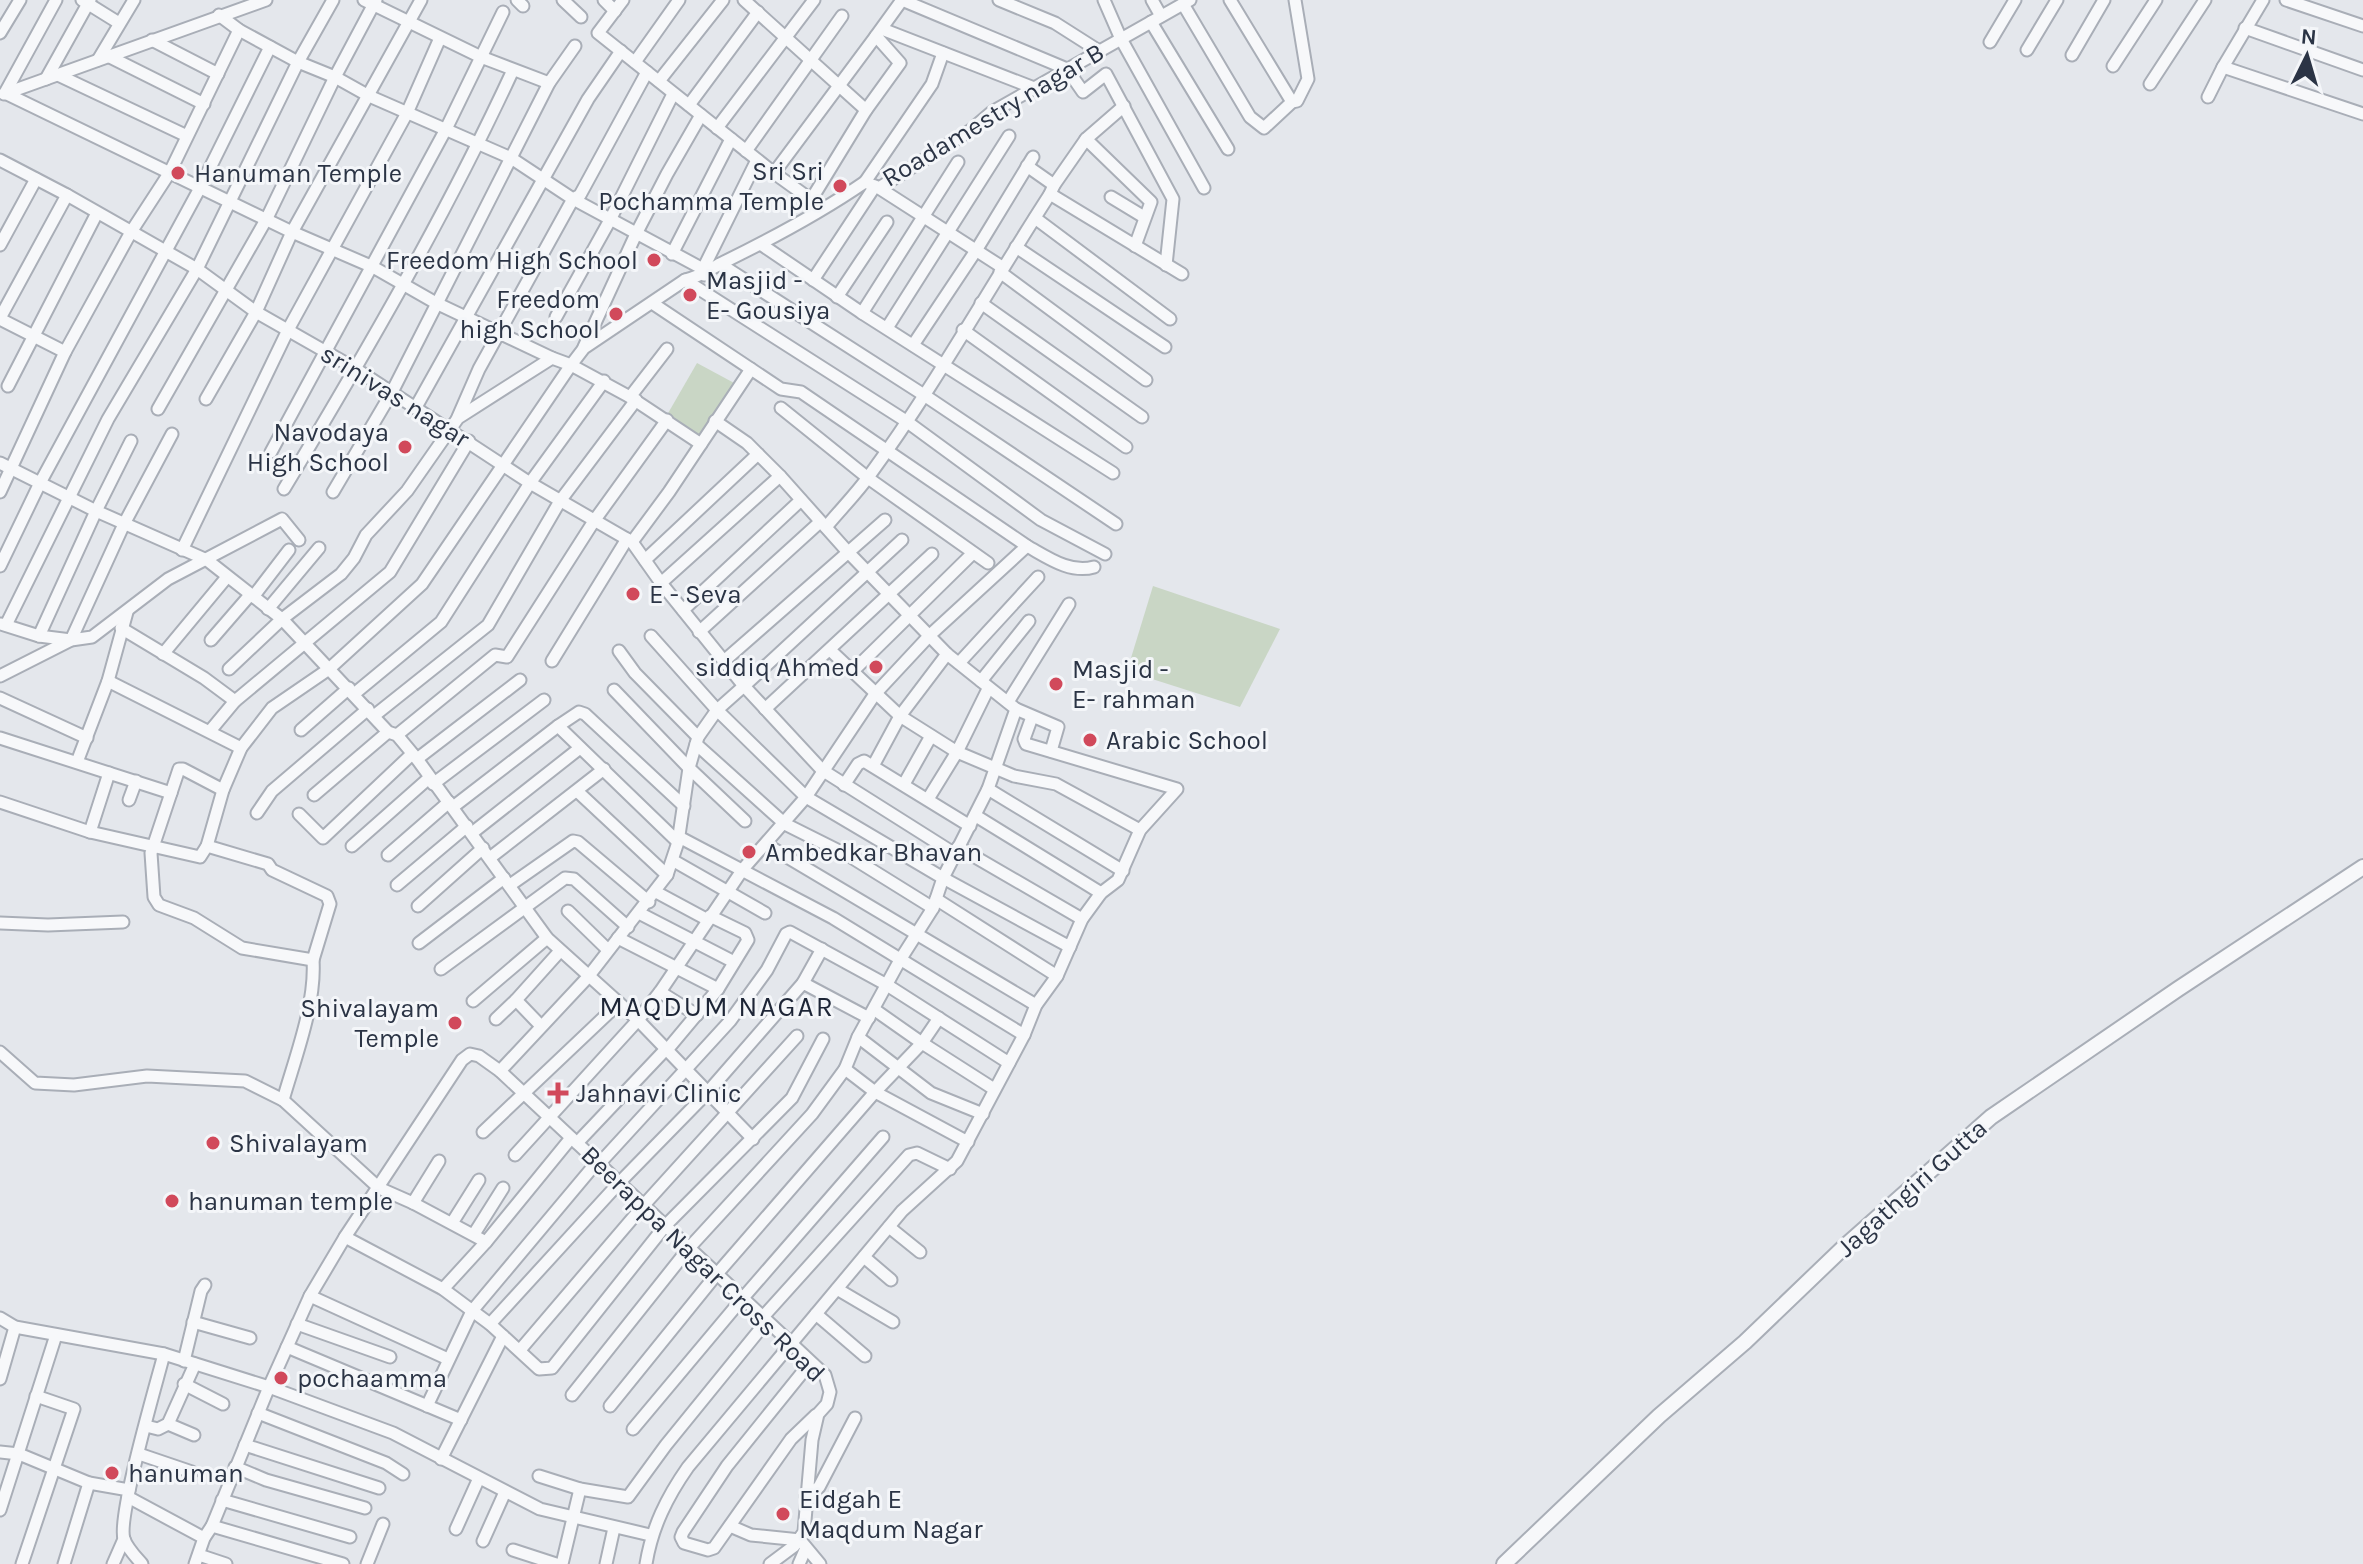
<svg xmlns="http://www.w3.org/2000/svg" width="2363" height="1564" font-family="Karla,sans-serif">
<style>
.green{fill:#c9d6c5}
.lines{fill:none;stroke-linecap:round;stroke-linejoin:round}
.minor-casing{stroke:#a9aeb7;stroke-width:15}
.tertiary-casing{stroke:#a9aeb7;stroke-width:18}
.minor{stroke:#f7f8fa;stroke-width:11}
.tertiary{stroke:#f7f8fa;stroke-width:14}
.poi-dot{fill:#d1495b;stroke:#f4f6f9;stroke-width:3}
.labels{text-anchor:middle;dominant-baseline:central;stroke-width:6;stroke-linejoin:round;paint-order:stroke}
.street-label{font-size:26px;fill:#2b3445;stroke:#f4f6f9}
.poi-label{font-size:26px;fill:#2b3445;stroke:#f4f6f9;text-anchor:start}
.neighbourhood-label{font-size:28px;letter-spacing:2px;fill:#1d2536;stroke:#f4f6f9}
</style>
<rect width="100%" height="100%" fill="#e4e7ec"/>
<g class="green">
<path d="M 697,363 L 736,384 L 700,439 L 667,415 Z"/>
<path d="M 1153,586 L 1280,629 L 1240,707 L 1127,671 Z"/>
</g>
<g class="lines">
<g class="minor-casing">
<g id="minor">
<path d="M 56,0 L 5,93 L 292,232 L 373,267 L 436,303 L 552,358"/>
<path d="M 82,0 L 119,23"/>
<path d="M 364,0 L 481,57 L 549,83"/>
<path d="M 517,0 L 523,6"/>
<path d="M 563,0 L 581,17"/>
<path d="M 604,0 L 615,11"/>
<path d="M 623,0 L 598,33 L 774,173 L 817,204"/>
<path d="M 744,0 L 866,110"/>
<path d="M 999,0 L 1055,23 L 1099,51"/>
<path d="M 1104,0 L 1121,39 L 1204,188"/>
<path d="M 1152,0 L 1161,16"/>
<path d="M 1230,0 L 1292,102"/>
<path d="M 2286,0 L 2363,26"/>
<path d="M 1183,4 L 1250,117 L 1264,128 L 1292,102 L 1297,101 L 1308,79 L 1295,0"/>
<path d="M 219,15 L 239,30 L 298,62 L 335,77 L 369,96 L 511,158 L 573,199 L 703,269 L 704,275"/>
<path d="M 1151,22 L 1228,149"/>
<path d="M 2245,28 L 2363,70"/>
<path d="M 882,29 L 1034,88"/>
<path d="M 0,33 L 20,0"/>
<path d="M 152,40 L 218,74"/>
<path d="M 1990,42 L 2015,0"/>
<path d="M 2027,50 L 2057,0"/>
<path d="M 2072,55 L 2104,0"/>
<path d="M 108,56 L 204,104"/>
<path d="M 98,60 L 134,0"/>
<path d="M 635,62 L 679,0"/>
<path d="M 2113,66 L 2156,0"/>
<path d="M 2223,67 L 2363,114"/>
<path d="M 58,75 L 187,136"/>
<path d="M 46,79 L 90,0"/>
<path d="M 659,81 L 723,0"/>
<path d="M 2150,84 L 2205,0"/>
<path d="M 4,94 L 266,0"/>
<path d="M 2208,97 L 2223,67 L 2263,0"/>
<path d="M 689,105 L 758,12"/>
<path d="M 717,128 L 814,0"/>
<path d="M 1086,139 L 1124,106"/>
<path d="M 746,151 L 842,16"/>
<path d="M 0,160 L 67,195 L 197,269 L 256,312 L 356,369 L 530,483 L 632,542 L 661,583 L 744,686 L 902,540"/>
<path d="M 1027,166 L 1054,185"/>
<path d="M 774,173 L 876,36"/>
<path d="M 865,182 L 932,84 L 943,53"/>
<path d="M 879,188 L 1002,267"/>
<path d="M 1050,194 L 1182,274"/>
<path d="M 1111,197 L 1144,217"/>
<path d="M 811,200 L 866,110 L 900,63 L 876,36 L 902,0 L 1067,69 L 1083,92 L 1106,74 L 1173,199 L 1166,265"/>
<path d="M 1035,218 L 1170,319"/>
<path d="M 0,245 L 36,179"/>
<path d="M 762,245 L 862,313 L 1113,473"/>
<path d="M 1016,247 L 1165,347"/>
<path d="M 672,254 L 731,139"/>
<path d="M 720,264 L 924,395 L 1116,524"/>
<path d="M 703,269 L 757,160"/>
<path d="M 1000,272 L 1146,380"/>
<path d="M 685,280 L 906,421 L 1041,520 L 1105,554"/>
<path d="M 813,280 L 875,186"/>
<path d="M 837,297 L 887,222"/>
<path d="M 652,303 L 781,389 L 801,392 L 1027,546 C 1047,557 1070,574 1094,567"/>
<path d="M 981,303 L 1142,417"/>
<path d="M 862,313 L 958,162"/>
<path d="M 556,317 L 610,220 L 673,94"/>
<path d="M 0,318 L 67,195"/>
<path d="M 0,319 L 65,352"/>
<path d="M 887,328 L 1009,136"/>
<path d="M 963,330 L 1126,447"/>
<path d="M 913,345 L 977,249 L 1033,157"/>
<path d="M 584,347 L 636,234 L 667,174 L 701,115"/>
<path d="M 8,386 L 97,213"/>
<path d="M 630,397 L 667,349"/>
<path d="M 206,399 L 256,312 L 292,232 L 421,0"/>
<path d="M 416,407 L 588,99 L 621,51"/>
<path d="M 781,408 L 868,478 L 988,563"/>
<path d="M 158,409 L 267,218 L 335,77 L 376,0"/>
<path d="M 458,417 L 479,369 L 573,199 L 580,195 L 647,72"/>
<path d="M 715,421 L 747,443 L 780,476 L 847,551 L 947,654 L 1016,709 L 988,789 L 943,878 L 933,908 L 900,960 L 858,1037 L 845,1069"/>
<path d="M 271,452 L 446,129 L 503,12"/>
<path d="M 0,463 L 96,511 L 207,560 L 282,619 L 388,732 L 397,735 L 417,759 L 547,938 L 638,1020 L 753,1139"/>
<path d="M 284,489 C 366,352 446,215 513,70"/>
<path d="M 0,492 L 65,352 L 131,232 L 170,172 L 239,30"/>
<path d="M 333,492 L 392,392 L 549,83 L 575,46"/>
<path d="M 826,527 C 840,510 856,494 869,476 C 935,386 989,288 1050,194 L 1054,185 L 1086,139 L 1151,202 L 1135,246"/>
<path d="M 632,542 L 669,492 L 751,369"/>
<path d="M 182,550 L 289,328 L 407,113 L 440,38"/>
<path d="M 645,560 L 758,454"/>
<path d="M 0,566 L 40,483 L 201,186 L 270,47"/>
<path d="M 661,583 L 780,476"/>
<path d="M 253,597 L 289,550"/>
<path d="M 268,609 L 319,548"/>
<path d="M 683,610 L 801,500"/>
<path d="M 1,624 L 39,636 L 71,640 L 124,524 L 172,434"/>
<path d="M 6,625 L 108,419 L 197,269 L 298,62 L 333,0"/>
<path d="M 121,628 L 204,678 L 235,701"/>
<path d="M 699,632 L 820,522"/>
<path d="M 39,636 L 96,511 L 131,441"/>
<path d="M 651,636 L 717,710 L 806,797 L 943,878 L 1070,947"/>
<path d="M 211,640 L 250,595"/>
<path d="M 830,650 L 900,716 L 957,752 L 1014,776 L 1056,784 L 1140,830"/>
<path d="M 619,651 L 635,673 L 698,737"/>
<path d="M 163,654 L 227,577"/>
<path d="M 552,661 L 627,539"/>
<path d="M 724,661 L 885,520"/>
<path d="M 959,663 L 1038,577"/>
<path d="M 229,669 L 282,619 L 341,574 L 354,558 L 366,535 L 407,491 L 458,418 L 552,358 L 571,365 L 584,348 L 685,280 C 701,276 710,269 724,262 C 773,238 820,213 865,182 L 879,188 L 971,130 L 992,112 L 1190,0"/>
<path d="M 853,671 L 973,553"/>
<path d="M 0,676 L 71,640 L 92,637 L 168,579 L 282,519 L 299,540"/>
<path d="M 108,681 L 241,748"/>
<path d="M 981,681 L 1029,621"/>
<path d="M 614,690 L 689,768 L 745,821"/>
<path d="M 354,694 L 441,622 L 530,483 L 604,381"/>
<path d="M 0,698 L 87,738"/>
<path d="M 1008,702 L 1069,604"/>
<path d="M 765,709 L 932,554"/>
<path d="M 1016,709 L 1058,727 L 1051,751"/>
<path d="M 375,715 L 488,625 L 560,501 L 636,400"/>
<path d="M 558,726 L 678,842"/>
<path d="M 301,730 L 349,688"/>
<path d="M 210,731 L 235,701 L 390,572 L 469,441"/>
<path d="M 397,735 L 495,655 L 507,657 L 594,521 L 667,420"/>
<path d="M 0,738 L 171,793"/>
<path d="M 696,744 L 785,824 L 851,857 L 933,908"/>
<path d="M 417,759 L 520,680"/>
<path d="M 77,762 L 108,681 L 127,612"/>
<path d="M 873,766 L 900,716 L 947,654"/>
<path d="M 433,784 L 544,700"/>
<path d="M 904,784 L 931,736"/>
<path d="M 844,785 L 858,764 L 864,761 L 970,826"/>
<path d="M 988,789 L 1123,871"/>
<path d="M 223,790 L 183,769 L 179,769 L 151,853 L 154,897 L 159,905 L 194,918 L 242,948 L 313,960 C 316,1004 295,1058 283,1100"/>
<path d="M 577,791 L 667,875"/>
<path d="M 314,795 L 388,732"/>
<path d="M 928,799 L 957,752 L 988,689"/>
<path d="M 129,800 L 136,781"/>
<path d="M 0,802 L 90,832 L 200,857 L 207,846 L 223,790 L 241,748 L 272,708 L 329,669 L 422,584 L 571,365 L 630,397 L 701,444"/>
<path d="M 453,807 L 558,726 L 579,712 L 585,714 L 684,806"/>
<path d="M 257,813 L 272,791 L 368,709"/>
<path d="M 299,814 L 323,838 L 412,754"/>
<path d="M 976,816 L 1101,893"/>
<path d="M 90,832 L 109,773"/>
<path d="M 472,833 L 580,748"/>
<path d="M 679,837 L 833,918 L 1024,1035"/>
<path d="M 767,845 L 1036,1005"/>
<path d="M 207,846 L 268,864 L 272,870 L 327,896 L 330,904 L 313,960"/>
<path d="M 352,846 L 429,778"/>
<path d="M 958,847 L 1082,919"/>
<path d="M 388,855 L 449,802"/>
<path d="M 491,857 L 604,769"/>
<path d="M 674,861 L 765,913"/>
<path d="M 397,885 L 467,826"/>
<path d="M 510,885 L 573,841 L 578,842 L 649,902"/>
<path d="M 656,892 L 708,920"/>
<path d="M 936,899 L 1057,976"/>
<path d="M 418,906 L 483,848"/>
<path d="M 568,911 L 608,950"/>
<path d="M 639,913 L 734,962"/>
<path d="M 0,923 L 48,925 L 123,922"/>
<path d="M 618,938 L 718,989"/>
<path d="M 419,943 L 504,878"/>
<path d="M 441,969 L 565,878 L 574,879 L 628,927"/>
<path d="M 803,983 L 822,949"/>
<path d="M 660,992 L 697,1015"/>
<path d="M 473,1001 L 547,938"/>
<path d="M 875,1010 L 922,1043 L 994,1089"/>
<path d="M 496,1019 L 516,1000"/>
<path d="M 541,1026 L 516,1000 L 560,951"/>
<path d="M 858,1037 L 931,1093 L 983,1114"/>
<path d="M 667,1050 L 718,989 L 748,940 L 745,933 L 710,916"/>
<path d="M 0,1052 L 35,1083 L 74,1085 L 147,1076 L 245,1081 L 283,1100 L 379,1188 L 413,1203 L 486,1242"/>
<path d="M 500,1071 L 825,1375 L 830,1392 L 827,1404 L 818,1414 L 812,1440 L 804,1532 L 794,1546 L 770,1564"/>
<path d="M 483,1132 L 619,1003"/>
<path d="M 577,1143 L 666,1049"/>
<path d="M 515,1155 L 638,1020 L 660,992 L 743,869 L 806,797 L 875,694 L 930,635 L 1027,546"/>
<path d="M 599,1164 L 730,1021 L 767,970 L 786,934 L 790,932 L 887,985 L 1009,1063"/>
<path d="M 413,1203 L 439,1161"/>
<path d="M 452,1223 L 479,1180"/>
<path d="M 889,1227 L 920,1252"/>
<path d="M 474,1234 L 503,1188"/>
<path d="M 345,1237 L 443,1289 L 490,1324 L 539,1369 L 552,1368 L 665,1226 L 792,1098 L 823,1039"/>
<path d="M 864,1257 L 891,1280"/>
<path d="M 443,1289 L 486,1242 L 571,1138"/>
<path d="M 837,1289 L 893,1322"/>
<path d="M 310,1296 L 448,1359"/>
<path d="M 816,1314 L 865,1356"/>
<path d="M 0,1318 L 15,1327 L 164,1354 L 269,1387 L 393,1433 L 540,1509 L 650,1535"/>
<path d="M 762,1318 L 909,1155 L 917,1153 L 950,1169"/>
<path d="M 193,1322 L 250,1338"/>
<path d="M 297,1324 L 390,1357"/>
<path d="M 490,1324 L 619,1183 L 707,1093 L 803,983 L 869,1018"/>
<path d="M 287,1347 L 461,1420"/>
<path d="M 520,1350 L 643,1206 L 797,1036"/>
<path d="M 184,1361 L 201,1291 L 205,1285"/>
<path d="M 810,1363 L 727,1466 L 683,1532 L 681,1537 L 684,1543 L 708,1550 L 714,1548 L 791,1439 L 816,1415"/>
<path d="M 0,1379 L 15,1327"/>
<path d="M 184,1384 L 223,1404"/>
<path d="M 572,1395 L 689,1248 L 812,1114 L 845,1069 L 875,1092 L 968,1142"/>
<path d="M 427,1406 L 472,1311 L 597,1162"/>
<path d="M 610,1406 L 716,1275 L 875,1092 L 922,1043 L 939,1018"/>
<path d="M 258,1413 L 386,1463 L 403,1474"/>
<path d="M 168,1424 L 194,1435"/>
<path d="M 146,1426 L 158,1429 L 168,1424 L 195,1364"/>
<path d="M 633,1429 L 742,1299 L 883,1137"/>
<path d="M 245,1445 L 379,1488"/>
<path d="M 0,1452 L 19,1454 L 89,1483 L 129,1490"/>
<path d="M 139,1454 L 192,1472"/>
<path d="M 441,1459 L 503,1336"/>
<path d="M 235,1467 L 266,1480 L 365,1508"/>
<path d="M 539,1476 L 580,1489 L 628,1497 L 666,1445 L 766,1322"/>
<path d="M 806,1496 L 819,1487 L 855,1418"/>
<path d="M 128,1497 L 204,1538"/>
<path d="M 222,1500 L 350,1537"/>
<path d="M 0,1510 L 56,1335"/>
<path d="M 212,1526 L 343,1564"/>
<path d="M 730,1526 L 751,1535 L 800,1540 L 820,1564"/>
<path d="M 456,1529 L 479,1478"/>
<path d="M 483,1541 L 505,1492"/>
<path d="M 513,1550 L 556,1564"/>
<path d="M 199,1555 L 226,1564"/>
<path d="M 22,1564 L 74,1409 L 36,1396"/>
<path d="M 64,1564 L 89,1483"/>
<path d="M 113,1564 L 124,1539"/>
<path d="M 142,1564 C 136,1557 127,1548 124,1539 C 117,1517 156,1385 164,1354"/>
<path d="M 195,1564 L 204,1538 L 212,1526 L 269,1387 L 310,1296 L 345,1237 L 462,1060 L 470,1054 L 479,1056 L 500,1071 L 588,977 L 667,875 L 678,842 L 689,768 L 698,737 L 717,710 L 744,686 L 822,770 L 955,854"/>
<path d="M 367,1564 L 383,1524"/>
<path d="M 562,1564 L 580,1489"/>
<path d="M 606,1564 L 614,1528"/>
<path d="M 646,1564 C 652,1527 667,1497 688,1467 L 902,1211 L 957,1161 L 1024,1035 L 1036,1005 L 1057,976 L 1082,919 L 1101,893 L 1118,880 L 1140,830 L 1177,789 L 1026,744 L 1024,739 L 1032,717"/>
<path d="M 799,1564 L 806,1548"/>
</g>
</g>
<g class="tertiary-casing">
<path id="tertiary" d="M 1504,1564 L 1659,1416 L 1745,1342 L 1844,1247 L 1991,1117 L 2178,989 L 2363,867"/>
</g>
<use href="#minor" class="minor"/>
<use href="#tertiary" class="tertiary"/>
</g>
<g class="poi-dot">
<circle cx="178" cy="173" r="8"/>
<circle cx="840" cy="186" r="8"/>
<circle cx="654" cy="260" r="8"/>
<circle cx="690" cy="295" r="8"/>
<circle cx="616" cy="314" r="8"/>
<circle cx="405" cy="447" r="8"/>
<circle cx="633" cy="594" r="8"/>
<circle cx="876" cy="667" r="8"/>
<circle cx="1056" cy="684" r="8"/>
<circle cx="1090" cy="740" r="8"/>
<circle cx="749" cy="852" r="8"/>
<circle cx="455" cy="1023" r="8"/>
<path d="M554 1081h8v8h8v8h-8v8h-8v-8h-8v-8h8z"/>
<circle cx="213" cy="1143" r="8"/>
<circle cx="172" cy="1201" r="8"/>
<circle cx="281" cy="1378" r="8"/>
<circle cx="112" cy="1473" r="8"/>
<circle cx="783" cy="1514" r="8"/>
</g>
<g class="labels">
<g class="street-label">
<text transform="translate(993 115) rotate(-31)">Roadamestry nagar B</text>
<text transform="translate(395 396) rotate(32)">srinivas nagar</text>
<text transform="translate(1912 1188) rotate(-42)">Jagathgiri Gutta</text>
<text transform="translate(703 1264) rotate(44)">Beerappa Nagar Cross Road</text>
</g>
<g class="poi-label">
<text x="824" y="171" text-anchor="end">Sri Sri<tspan x="824" dy="30">Pochamma Temple</tspan></text>
<text x="194" y="173">Hanuman Temple</text>
<text x="638" y="260" text-anchor="end">Freedom High School</text>
<text x="706" y="280">Masjid -<tspan x="706" dy="30">E- Gousiya</tspan></text>
<text x="600" y="299" text-anchor="end">Freedom<tspan x="600" dy="30">high School</tspan></text>
<text x="389" y="432" text-anchor="end">Navodaya<tspan x="389" dy="30">High School</tspan></text>
<text x="649" y="594">E - Seva</text>
<text x="860" y="667" text-anchor="end">siddiq Ahmed</text>
<text x="1072" y="669">Masjid -<tspan x="1072" dy="30">E- rahman</tspan></text>
<text x="1106" y="740">Arabic School</text>
<text x="765" y="852">Ambedkar Bhavan</text>
<text x="439" y="1008" text-anchor="end">Shivalayam<tspan x="439" dy="30">Temple</tspan></text>
<text x="576" y="1093">Jahnavi Clinic</text>
<text x="229" y="1143">Shivalayam</text>
<text x="188" y="1201">hanuman temple</text>
<text x="297" y="1378">pochaamma</text>
<text x="128" y="1473">hanuman</text>
<text x="799" y="1499">Eidgah E<tspan x="799" dy="30">Maqdum Nagar</tspan></text>
</g>
<g class="neighbourhood-label">
<text x="717" y="1006">MAQDUM NAGAR</text>
</g>
</g>
<g transform="translate(2307 56) rotate(5)" stroke="#f4f6f9" stroke-width="6" paint-order="stroke">
<path d="M0-6L14 30L0 20L-14 30Z" fill="#2b3445"/>
<text y="-12" font-size="22" font-weight="bold" text-anchor="middle" fill="#2b3445">N</text>
</g>
</svg>
